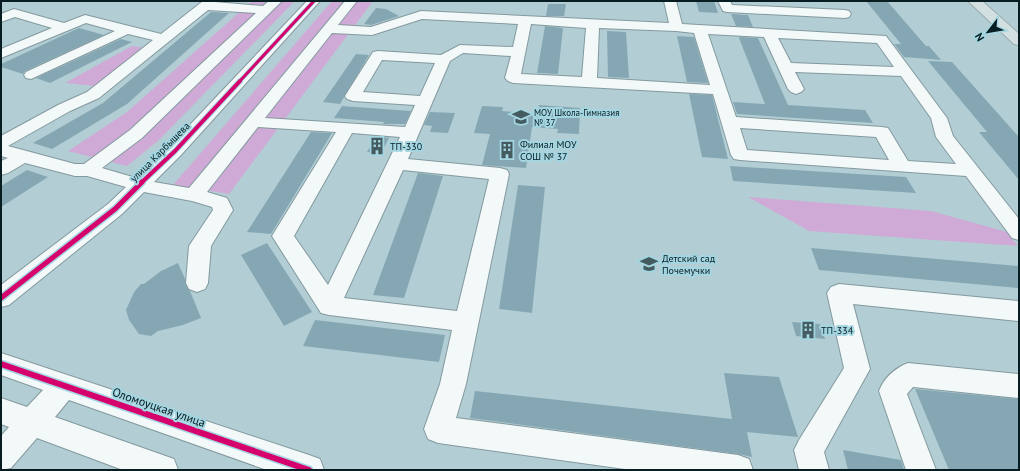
<svg xmlns="http://www.w3.org/2000/svg" width="1020" height="471" font-family="'PT Sans',sans-serif">
<style>
.green{fill:#d0aad6}
.building{fill:#85a7b4}
.lines{fill:none;stroke-linecap:round;stroke-linejoin:round}
.minor-casing{stroke:#83999e;stroke-width:2}
.major-casing{stroke:#9cacaf;stroke-width:2}
.minor{fill:#f3f8f9;fill-rule:evenodd}
.major{fill:#d2e0e2;fill-rule:evenodd}
.cycleway-far3-casing{stroke:#a4d6e2;stroke-width:4.5}
.cycleway-far2-casing{stroke:#a4d6e2;stroke-width:6}
.cycleway-far1-casing{stroke:#a4d6e2;stroke-width:8}
.cycleway-casing{stroke:#a4d6e2;stroke-width:9}
.cycleway-far3{stroke:#d6006c;stroke-width:3}
.cycleway-far2{stroke:#d6006c;stroke-width:4}
.cycleway-far1{stroke:#d6006c;stroke-width:5}
.cycleway{stroke:#d6006c;stroke-width:6}
.labels{text-anchor:middle;dominant-baseline:central;stroke-width:4;stroke-linejoin:round;paint-order:stroke}
.far-poi-label{font-size:9px;fill:#081d21;stroke:#a4d6e2;text-anchor:start}
.poi-label{font-size:10px;fill:#081d21;stroke:#a4d6e2;text-anchor:start}
.street-label{font-size:10px;fill:#081d21;stroke:#a4d6e2}
.near-street-label{font-size:12px;fill:#081d21;stroke:#a4d6e2}
</style>
<rect width="100%" height="100%" fill="#b2ced4"/>
<g class="green">
<path d="M 252,1 L 295,1 L 159,140 L 127,166 L 68,151 L 127,112 Z"/>
<path d="M 332,1 L 373,1 L 229,194 L 173,185 Z"/>
<path d="M 132,46 L 146,48 L 94,86 L 65,83 Z"/>
<path d="M 748,197 L 931,211 L 1007,232 L 1018,246 L 809,231 Z"/>
</g>
<g class="building">
<path d="M 696,1 L 714,1 L 718,13 L 699,12 Z"/>
<path d="M 866,1 L 887,1 L 926,46 L 929,46 L 941,60 L 904,57 L 894,44 L 901,44 Z"/>
<path d="M 548,4 L 566,4 L 564,16 L 546,16 Z"/>
<path d="M 376,8 L 386,9 L 399,16 L 371,25 L 364,24 Z"/>
<path d="M 211,12 L 229,13 L 127,104 L 52,149 L 33,143 L 103,103 Z"/>
<path d="M 731,14 L 748,15 L 753,27 L 736,26 Z"/>
<path d="M 545,26 L 563,28 L 558,74 L 537,73 Z"/>
<path d="M 79,28 L 104,35 L 25,71 L 23,74 L 1,67 L 1,64 Z"/>
<path d="M 607,31 L 626,32 L 629,78 L 608,77 Z"/>
<path d="M 677,36 L 694,37 L 708,83 L 687,82 Z"/>
<path d="M 740,37 L 758,38 L 788,105 L 865,110 L 873,123 L 737,114 L 733,102 L 765,104 L 739,38 Z"/>
<path d="M 121,39 L 132,42 L 50,83 L 36,78 Z"/>
<path d="M 356,54 L 369,55 L 340,104 L 323,102 Z"/>
<path d="M 928,61 L 952,62 L 1019,137 L 1019,180 L 979,132 L 987,132 Z"/>
<path d="M 689,94 L 712,95 L 728,159 L 702,157 Z"/>
<path d="M 539,105 L 580,108 L 579,134 L 557,133 L 558,129 L 532,127 L 526,168 L 482,165 L 490,134 L 474,133 L 482,106 L 503,107 L 502,111 L 538,114 Z"/>
<path d="M 342,106 L 411,111 L 405,124 L 383,124 L 384,122 L 334,118 Z"/>
<path d="M 430,112 L 455,113 L 448,133 L 430,132 L 432,126 L 424,125 Z"/>
<path d="M 311,132 L 332,133 L 271,234 L 247,232 Z"/>
<path d="M 376,136 L 389,138 L 381,153 L 367,152 Z"/>
<path d="M 730,166 L 906,177 L 916,193 L 733,181 Z"/>
<path d="M 27,170 L 48,177 L 1,207 L 1,186 Z"/>
<path d="M 418,173 L 443,176 L 404,298 L 373,295 Z"/>
<path d="M 518,185 L 545,187 L 532,313 L 499,309 Z"/>
<path d="M 267,243 L 312,312 L 284,326 L 241,255 Z"/>
<path d="M 811,248 L 1019,266 L 1019,288 L 819,270 Z"/>
<path d="M 178,263 L 185,279 L 185,284 L 190,291 L 201,318 L 183,325 L 158,331 L 151,336 L 139,334 L 129,320 L 126,310 L 134,292 L 141,284 L 144,284 L 161,271 Z"/>
<path d="M 315,320 L 445,335 L 439,362 L 303,346 Z"/>
<path d="M 792,322 L 820,324 L 825,339 L 796,336 Z"/>
<path d="M 724,373 L 779,377 L 798,437 L 747,432 L 752,457 L 738,454 L 470,418 L 475,391 L 732,419 Z"/>
<path d="M 915,389 L 1019,399 L 1019,470 L 949,470 Z"/>
<path d="M 843,450 L 901,460 L 904,470 L 848,470 Z"/>
</g>
<g class="lines">
<g class="minor-casing">
<g id="minor">
<path d="M 203,1 L 263,6 L 269,1 L 282,1 L 142,138 L 102,168 L 136,178 L 169,147 L 307,1 L 320,1 L 181,155 L 154,182 L 189,188 L 345,1 L 357,1 L 338,25 L 371,27 L 421,11 L 669,23 L 664,1 L 676,1 L 682,24 L 886,36 L 947,118 L 953,136 L 1019,219 L 1019,240 L 1012,238 L 966,176 L 740,160 L 734,159 L 731,155 L 713,94 L 513,83 L 508,81 L 505,78 L 511,56 L 463,53 L 450,61 L 408,159 L 500,168 L 507,170 L 509,174 L 466,384 L 456,418 L 738,455 L 749,459 L 753,470 L 632,470 L 438,443 L 428,439 L 424,429 L 440,384 L 452,330 L 329,315 L 321,313 L 272,236 L 336,132 L 258,127 L 207,192 L 227,198 L 233,210 L 211,246 L 208,283 L 205,289 L 197,292 L 189,289 L 186,283 L 189,246 L 213,210 L 212,207 L 192,201 L 144,192 L 122,214 L 9,305 L 1,307 L 1,285 L 108,204 L 126,187 L 87,176 L 75,176 L 25,163 L 8,173 L 1,175 L 1,161 L 8,158 L 1,156 L 1,136 L 58,105 L 87,92 L 153,40 L 128,34 L 31,79 L 26,78 L 24,75 L 26,72 L 115,31 L 86,23 L 1,58 L 1,49 L 52,28 L 15,17 L 1,22 L 1,14 L 14,9 L 64,23 L 85,15 L 161,34 ZM 208,10 L 256,13 L 130,130 L 84,164 L 75,164 L 8,146 L 70,111 L 99,98 ZM 422,19 L 518,24 L 513,47 L 460,45 L 441,55 L 378,51 L 373,52 L 345,96 L 347,99 L 353,101 L 415,105 L 405,127 L 265,118 L 332,33 L 372,35 ZM 531,24 L 586,28 L 582,77 L 521,74 ZM 599,28 L 676,31 L 694,33 L 710,85 L 597,78 ZM 708,34 L 764,37 L 788,89 L 791,92 L 796,94 L 801,92 L 804,89 L 795,72 L 901,76 L 931,118 L 936,137 L 956,164 L 908,161 L 888,128 L 882,127 L 736,117 ZM 778,38 L 877,43 L 894,67 L 791,63 ZM 382,60 L 435,63 L 420,96 L 363,92 ZM 740,128 L 876,137 L 889,160 L 747,150 ZM 352,133 L 400,137 L 328,285 L 294,236 ZM 403,170 L 489,179 L 457,311 L 344,298 Z"/>
<path d="M 718,1 L 730,1 L 732,5 L 845,10 L 849,11 L 851,14 L 849,17 L 845,18 L 727,12 L 723,11 Z"/>
<path d="M 839,284 L 1019,301 L 1019,321 L 853,304 L 870,369 L 824,452 L 829,470 L 799,470 L 794,450 L 799,440 L 844,368 L 827,293 L 831,287 Z"/>
<path d="M 1,353 L 309,455 L 320,459 L 324,470 L 267,470 L 69,400 L 55,417 L 174,459 L 178,470 L 123,470 L 37,438 L 11,468 L 1,470 L 1,436 L 9,427 L 1,424 L 1,398 L 27,407 L 43,390 L 1,375 Z"/>
<path d="M 908,363 L 1019,374 L 1019,398 L 913,387 L 907,394 L 936,470 L 906,470 L 879,391 C 884,378 895,368 908,363 Z"/>
</g>
</g>
<g class="major-casing">
<path id="major" d="M 968,1 L 982,1 L 1019,34 L 1019,45 L 1014,44 Z"/>
</g>
<use href="#minor" class="minor"/>
<use href="#major" class="major"/>
<g class="cycleway-far3-casing">
<path id="cycleway-far3" d="M 239,82 L 314,1"/>
</g>
<g class="cycleway-far2-casing">
<path id="cycleway-far2" d="M 141,183 L 175,151 L 240,81"/>
</g>
<g class="cycleway-far1-casing">
<path id="cycleway-far1" d="M 1,298 L 115,209 L 142,182"/>
</g>
<g class="cycleway-casing">
<path id="cycleway" d="M 1,364 L 309,470"/>
</g>
<use href="#cycleway-far3" class="cycleway-far3"/>
<use href="#cycleway-far2" class="cycleway-far2"/>
<use href="#cycleway-far1" class="cycleway-far1"/>
<use href="#cycleway" class="cycleway"/>
</g>
<defs>
<g id="school-bare" transform="scale(1.38)"><path d="M0-5L7-2L0 1L-7-2ZM-4 1L0 2.5L4 1V4Q0 6-4 4Z" fill="#445b60" stroke="#a4d6e2" stroke-width="2.5" paint-order="stroke"/></g>
<g id="building-bare" transform="scale(1.38)"><path d="M-4-6H4V6H1V3H-1V6H-4ZM-2.5-4.3h1.7v1.8h-1.7ZM.8-4.3h1.7v1.8H.8ZM-2.5-1h1.7V.8h-1.7ZM.8-1h1.7V.8H.8Z" fill="#445b60" stroke="#a4d6e2" stroke-width="2.5" paint-order="stroke"/></g>
</defs>
<g fill-rule="evenodd">
<use href="#school-bare" x="521" y="117"/>
<use href="#building-bare" x="377" y="146"/>
<use href="#building-bare" x="507" y="150"/>
<use href="#school-bare" x="649" y="264"/>
<use href="#building-bare" x="808" y="330"/>
</g>
<g class="labels">
<g class="far-poi-label">
<text x="534" y="112">МОУ Школа-Гимназия<tspan x="534" dy="10">№ 37</tspan></text>
</g>
<g class="poi-label">
<text x="520" y="144">Филиал МОУ<tspan x="520" dy="12">СОШ № 37</tspan></text>
<text x="390" y="146">ТП-330</text>
<text x="662" y="258">Детский сад<tspan x="662" dy="12">Почемучки</tspan></text>
<text x="821" y="330">ТП-334</text>
</g>
<g class="street-label">
<text transform="translate(160 152) rotate(-45)">улица Карбышева</text>
</g>
<g class="near-street-label">
<text transform="translate(159 407) rotate(19)">Оломоуцкая улица</text>
</g>
</g>
<rect width="1020" height="471" fill="none" stroke="#081d21" stroke-width="4"/>
<g transform="translate(988 32) rotate(239)" stroke="#a4d6e2" stroke-width="3" paint-order="stroke">
<path d="M0-3L7 15L0 10L-7 15Z" fill="#081d21"/>
<text y="-6" font-size="11" font-weight="bold" text-anchor="middle" fill="#081d21">N</text>
</g>
</svg>
